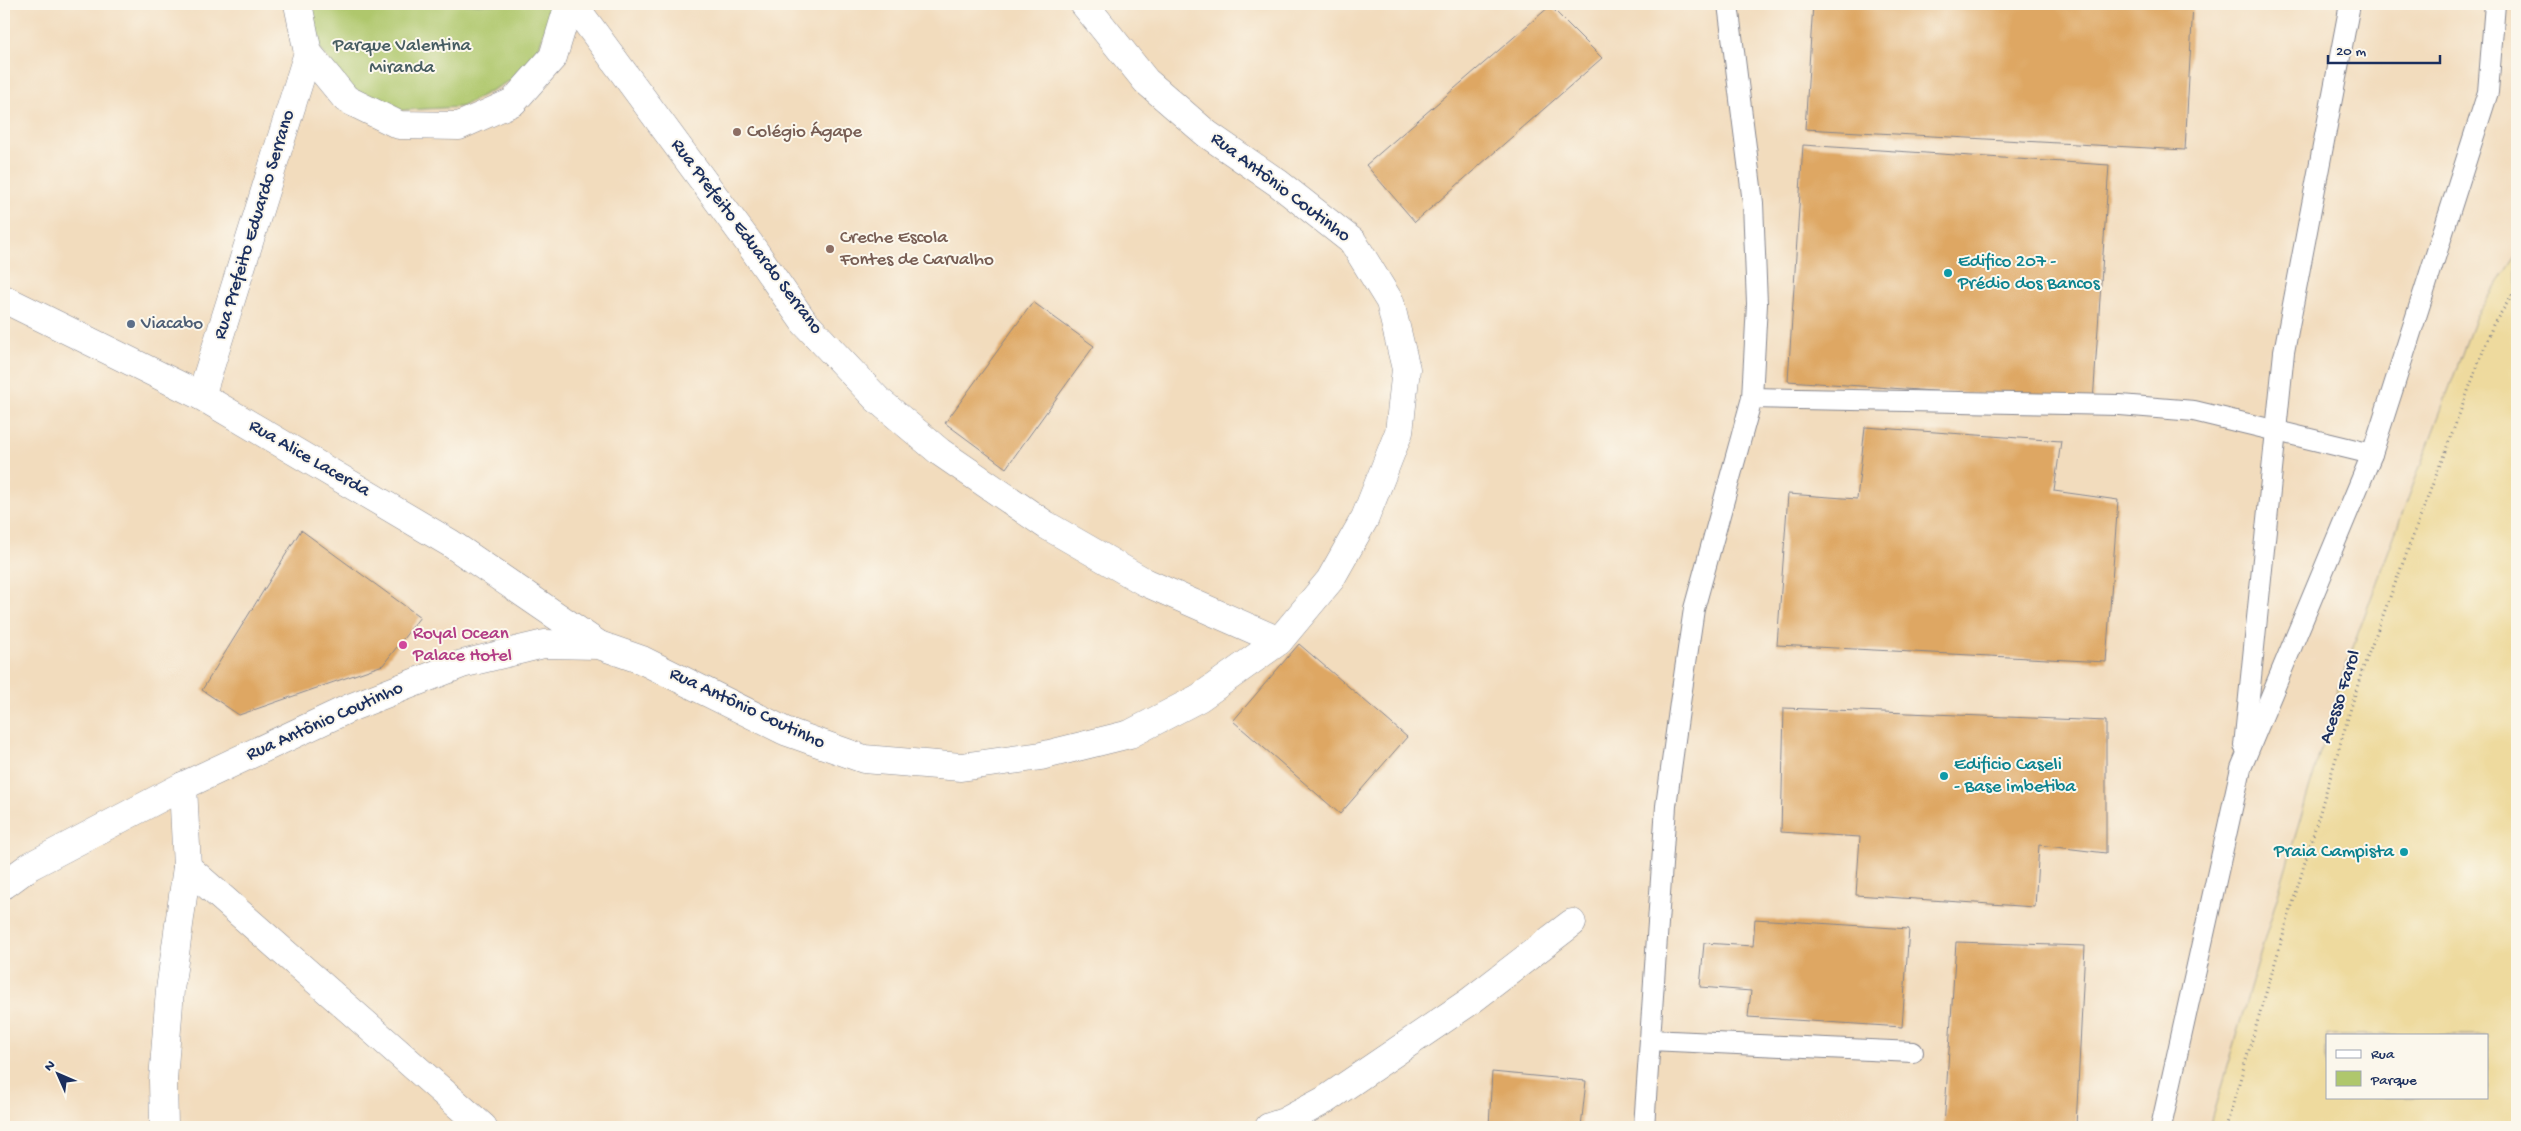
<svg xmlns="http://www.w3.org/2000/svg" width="2521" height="1131" font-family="'Gochi Hand',sans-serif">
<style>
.green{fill:#afc76c;stroke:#657b65}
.sand{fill:#eeda9e;stroke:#84847e;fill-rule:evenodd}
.building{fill:#dea764}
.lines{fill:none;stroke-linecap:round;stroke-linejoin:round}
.service-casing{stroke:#86868e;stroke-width:22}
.minor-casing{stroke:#86868e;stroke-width:29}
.path{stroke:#86868e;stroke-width:3;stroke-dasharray:1 4;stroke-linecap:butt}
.service{stroke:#fff;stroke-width:20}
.minor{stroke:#fff;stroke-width:28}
.education-dot{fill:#8d6e63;stroke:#fbf7ec;stroke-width:2}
.culture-dot{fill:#0f9aa8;stroke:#fbf7ec;stroke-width:2}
.service-dot{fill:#5c6f8a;stroke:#fbf7ec;stroke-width:2}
.hotel-dot{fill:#d1479c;stroke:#fbf7ec;stroke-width:2}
.labels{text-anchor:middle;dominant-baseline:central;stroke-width:4;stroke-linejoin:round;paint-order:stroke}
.park-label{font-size:19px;fill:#475d62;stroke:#fbf7ec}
.education-label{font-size:19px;fill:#785e54;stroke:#fbf7ec;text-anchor:start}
.street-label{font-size:19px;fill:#1b2f5e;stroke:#fbf7ec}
.culture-label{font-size:19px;fill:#0d838f;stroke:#fbf7ec;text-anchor:start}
.service-label{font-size:19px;fill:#4e5e75;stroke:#fbf7ec;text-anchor:start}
.hotel-label{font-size:19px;fill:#b23c85;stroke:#fbf7ec;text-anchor:start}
</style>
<rect width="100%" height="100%" fill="#fbf7ec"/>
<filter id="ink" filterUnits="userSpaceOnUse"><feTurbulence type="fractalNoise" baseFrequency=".02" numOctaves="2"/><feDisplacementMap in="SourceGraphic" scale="10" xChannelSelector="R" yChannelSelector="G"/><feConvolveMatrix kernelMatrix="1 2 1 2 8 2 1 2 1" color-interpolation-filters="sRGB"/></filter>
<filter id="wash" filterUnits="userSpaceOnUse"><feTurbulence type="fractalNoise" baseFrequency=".0096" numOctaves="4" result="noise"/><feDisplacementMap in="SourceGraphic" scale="20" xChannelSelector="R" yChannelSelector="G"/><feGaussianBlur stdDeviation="1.12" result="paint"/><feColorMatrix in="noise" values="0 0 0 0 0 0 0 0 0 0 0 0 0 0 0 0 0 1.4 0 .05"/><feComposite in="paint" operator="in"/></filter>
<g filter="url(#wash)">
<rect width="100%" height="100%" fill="#f2dcbd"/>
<path class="green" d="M 309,4 L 554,4 L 538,50 L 513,79 L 461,107 L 388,111 L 349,86 L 315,42 Z"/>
<path class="sand" d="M 2517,255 L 2517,1127 L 2209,1127 L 2345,668 L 2476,316 ZM 2327,1035 L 2487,1035 L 2487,1097 L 2327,1097 Z"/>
<g id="blocks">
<g class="building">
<path d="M 1813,4 L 2193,4 L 2185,150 L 1805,129 Z"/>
<path d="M 1550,6 L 1602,58 L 1415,222 L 1366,165 Z"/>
<path d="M 1803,145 L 2109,165 L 2093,402 L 1788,381 Z"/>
<path d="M 1033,302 L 1094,346 L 1006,468 L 945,423 Z"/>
<path d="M 1865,427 L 2061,441 L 2054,491 L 2118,500 L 2106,662 L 1777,645 L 1788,494 L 1857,499 Z"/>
<path d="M 301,530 L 420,617 L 383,665 L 239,715 L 202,690 Z"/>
<path d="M 1299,644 L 1407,737 L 1340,814 L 1233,721 Z"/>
<path d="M 1784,708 L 2106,721 L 2106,853 L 2039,845 L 2035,907 L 1856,895 L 1860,837 L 1781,832 Z"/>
<path d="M 1755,919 L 1909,929 L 1902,1027 L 1748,1017 L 1751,991 L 1700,987 L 1704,943 L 1753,946 Z"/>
<path d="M 1956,942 L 2085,946 L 2076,1127 L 1944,1127 Z"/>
<path d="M 1492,1072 L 1586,1081 L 1581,1127 L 1489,1127 Z"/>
</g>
</g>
</g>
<g filter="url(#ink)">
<use href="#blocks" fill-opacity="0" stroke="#86868e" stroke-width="1"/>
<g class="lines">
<g class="service-casing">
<g id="service">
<path d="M 1752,398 L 2120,405 L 2194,411 L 2372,454"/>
<path d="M 2244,746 L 2284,352 L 2350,4"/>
<path d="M 1650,1040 L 1913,1052"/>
<path d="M 1644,1127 L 1666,806 L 1680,703 L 1694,609 L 1752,398 L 1757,304 L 1753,203 L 1728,4"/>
<path d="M 2161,1127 L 2241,768 L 2372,454 L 2488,92 L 2495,4"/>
</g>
</g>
<g class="minor-casing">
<g id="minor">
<path d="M 298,4 L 308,53 L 346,99 L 399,125 L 459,126 L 513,102 L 553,57 L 569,4"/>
<path d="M 573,4 L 749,243 L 804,322 L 877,399 L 940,452 L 1046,525 L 1145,582 L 1279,641"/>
<path d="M 4,299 L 201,396 L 450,543 L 599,645"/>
<path d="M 201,396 L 308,53"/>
<path d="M 187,867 L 483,1127"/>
<path d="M 4,885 L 30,866 L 183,786 L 352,707 L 462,664 L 544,644 L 599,645 L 642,660 L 785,731 L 864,759 L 961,767 L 1041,756 L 1130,734 L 1199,698 L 1279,641 L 1330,580 L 1365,518 L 1399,432 L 1406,369 L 1390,302 L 1353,242 L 1278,183 L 1207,134 L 1146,81 L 1084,4"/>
<path d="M 164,1127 L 163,1080 L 170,990 L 187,867 L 183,786"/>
<path d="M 1269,1127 L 1284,1122 L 1325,1100 L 1469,1002 L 1572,923"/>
</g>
</g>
<path class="path" d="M 2226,1127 L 2362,671 L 2493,325 L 2517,288"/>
<use href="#service" class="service"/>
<use href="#minor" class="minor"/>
</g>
</g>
<g class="education-dot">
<circle cx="737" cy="132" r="5"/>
<circle cx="830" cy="249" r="5"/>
</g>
<g class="culture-dot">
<circle cx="1948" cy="273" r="5"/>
<circle cx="1944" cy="776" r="5"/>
<circle cx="2404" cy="852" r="5"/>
</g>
<circle class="service-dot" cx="131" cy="324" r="5"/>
<circle class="hotel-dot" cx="403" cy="645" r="5"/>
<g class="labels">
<g class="park-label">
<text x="402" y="46">Parque Valentina<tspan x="402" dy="22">Miranda</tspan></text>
</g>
<g class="education-label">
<text x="747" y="132">Colégio Ágape</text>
<text x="840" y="238">Creche Escola<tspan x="840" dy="22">Fontes de Carvalho</tspan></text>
</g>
<g class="street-label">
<text transform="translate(1280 188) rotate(37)">Rua Antônio Coutinho</text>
<text transform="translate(255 225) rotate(-73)">Rua Prefeito Eduardo Serrano</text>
<text transform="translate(746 237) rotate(53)">Rua Prefeito Eduardo Serrano</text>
<text transform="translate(309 459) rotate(30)">Rua Alice Lacerda</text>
<text transform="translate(2341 697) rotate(-72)">Acesso Farol</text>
<text transform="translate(747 709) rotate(25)">Rua Antônio Coutinho</text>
<text transform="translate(325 722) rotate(-24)">Rua Antônio Coutinho</text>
</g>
<g class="culture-label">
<text x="1958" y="262">Edifico 207 -<tspan x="1958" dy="22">Prédio dos Bancos</tspan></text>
<text x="1954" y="765">Edificio Caseli<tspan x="1954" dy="22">- Base imbetiba</tspan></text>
<text x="2394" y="852" text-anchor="end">Praia Campista</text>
</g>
<g class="service-label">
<text x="141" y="324">Viacabo</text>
</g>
<g class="hotel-label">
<text x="413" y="634">Royal Ocean<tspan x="413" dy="22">Palace Hotel</tspan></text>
</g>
</g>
<rect width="2521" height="1131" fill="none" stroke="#fbf7ec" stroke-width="20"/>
<rect x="2326" y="1034" width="162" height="65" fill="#fbf7ec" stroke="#a1a7b3"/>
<rect x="2336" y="1050" width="25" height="8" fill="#ffffff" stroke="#a1a7b3"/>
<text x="2371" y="1058" font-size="15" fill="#1b2f5e">Rua</text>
<rect x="2336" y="1071" width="25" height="15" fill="#afc76c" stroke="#a1a7b3"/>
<text x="2371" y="1084" font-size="15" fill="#1b2f5e">Parque</text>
<g transform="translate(58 1074) rotate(315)" stroke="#fbf7ec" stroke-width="4" paint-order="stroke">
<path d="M0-4L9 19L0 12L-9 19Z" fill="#1b2f5e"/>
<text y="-8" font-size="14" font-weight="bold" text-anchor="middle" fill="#1b2f5e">N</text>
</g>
<path d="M2328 55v8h112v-8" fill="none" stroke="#1b2f5e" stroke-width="2.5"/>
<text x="2336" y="55" font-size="15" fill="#1b2f5e" stroke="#fbf7ec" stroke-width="4" paint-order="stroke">20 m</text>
</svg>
